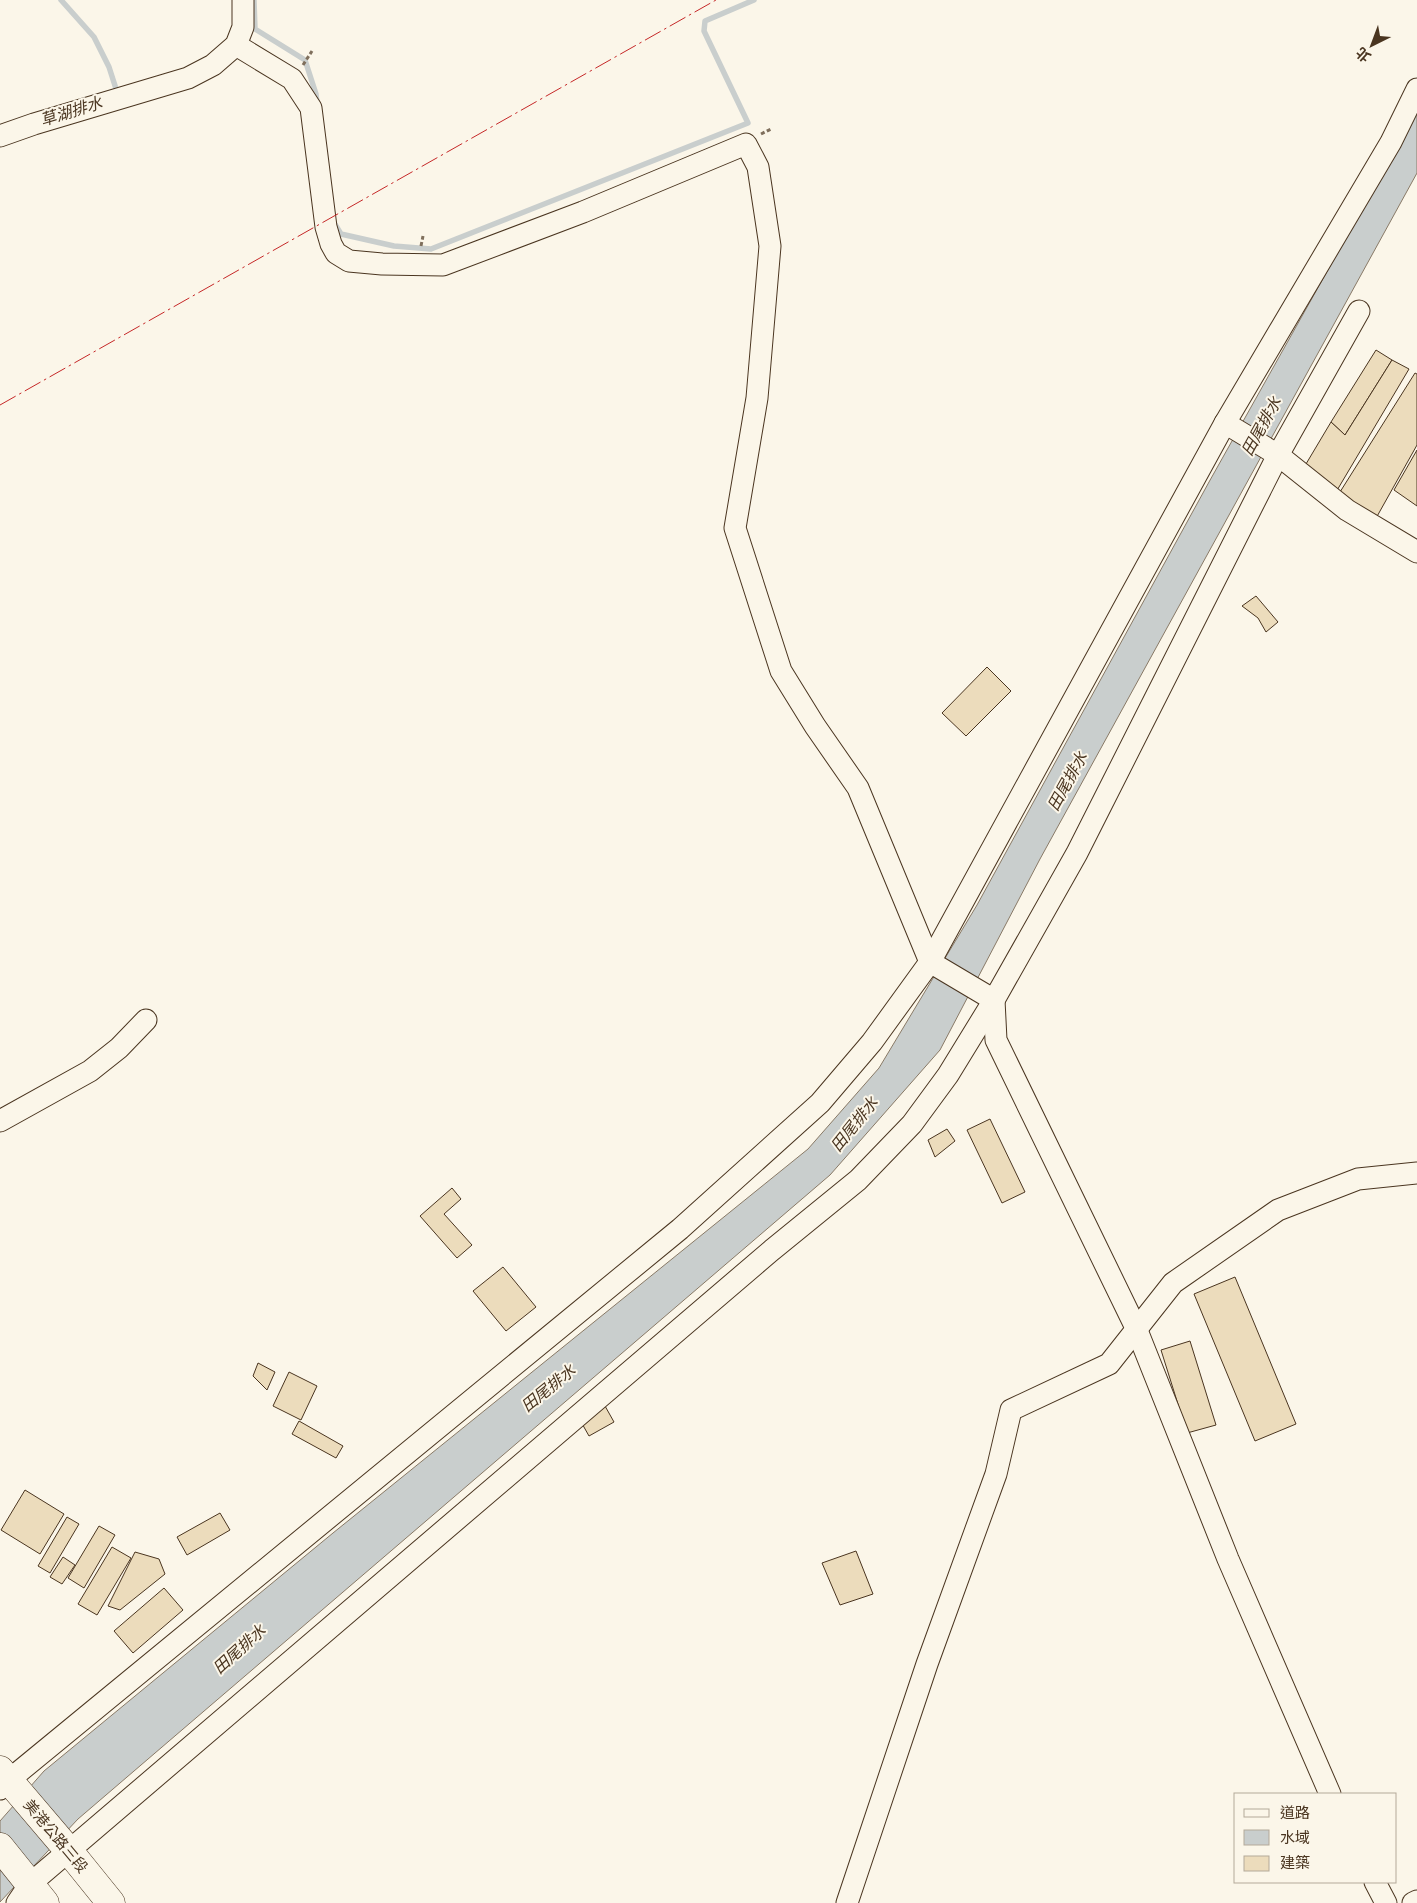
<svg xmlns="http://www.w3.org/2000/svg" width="1417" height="1903" font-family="Manrope,'Noto Sans TC',sans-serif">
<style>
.water{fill:#c9cecd;stroke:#887966}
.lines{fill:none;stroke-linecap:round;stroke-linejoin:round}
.stream{stroke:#c9cecd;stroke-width:5.5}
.building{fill:#ecdcbc;stroke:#4a3520}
.minor-casing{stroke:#4a3520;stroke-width:23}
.major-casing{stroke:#4a3520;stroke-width:29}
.path{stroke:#7f6f5c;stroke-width:3;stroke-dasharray:4 2.5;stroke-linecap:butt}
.minor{stroke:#fbf6e9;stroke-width:21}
.major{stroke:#fbf6e9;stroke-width:28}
.power{stroke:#c62828;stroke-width:1;stroke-dasharray:18 4 2.5 4;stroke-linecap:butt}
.labels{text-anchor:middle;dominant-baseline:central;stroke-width:4;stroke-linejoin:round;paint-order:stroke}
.street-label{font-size:15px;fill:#4a3520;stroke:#fbf6e9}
.water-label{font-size:16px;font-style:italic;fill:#4a3520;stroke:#fbf6e9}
</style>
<rect width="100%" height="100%" fill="#fbf6e9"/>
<path class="water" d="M 1417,111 L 1417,173 L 1040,859 L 940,1050 L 830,1175 L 78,1819 L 0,1902 L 0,1821 L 44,1771 L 333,1533 L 808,1149 L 879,1068 L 977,905 L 1209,482 Z"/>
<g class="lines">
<g class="stream">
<path d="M 61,0 L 94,37 L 109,67 L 118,95"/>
<path d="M 254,0 L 255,29 L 305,60 L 316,94 L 317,103"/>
<path d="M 333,221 L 341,234 L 394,246 L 431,249 L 748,123 L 704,31 L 705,21 L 754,0"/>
</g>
</g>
<g class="building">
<path d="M 1376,350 L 1392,360 L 1345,435 L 1331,422 Z"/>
<path d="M 1392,360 L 1409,369 L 1336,492 L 1303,469 L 1331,422 L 1345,435 Z"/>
<path d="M 1415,373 L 1417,374 L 1417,445 L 1375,520 L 1340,492 Z"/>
<path d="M 1417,450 L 1417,506 L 1394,490 Z"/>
<path d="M 1256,596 L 1278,622 L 1266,632 L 1258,618 L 1242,606 Z"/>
<path d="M 987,667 L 1011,691 L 966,736 L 942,713 Z"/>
<path d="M 990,1119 L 1025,1192 L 1002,1203 L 967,1130 Z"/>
<path d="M 947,1129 L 955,1141 L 935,1157 L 928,1140 Z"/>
<path d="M 452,1188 L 461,1199 L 444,1214 L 472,1245 L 457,1258 L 420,1216 Z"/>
<path d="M 503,1267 L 536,1307 L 506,1331 L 473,1291 Z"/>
<path d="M 1235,1277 L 1296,1424 L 1255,1441 L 1194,1294 Z"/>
<path d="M 1190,1341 L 1216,1425 L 1187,1433 L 1161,1350 Z"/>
<path d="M 258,1363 L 275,1372 L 267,1390 L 253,1376 Z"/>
<path d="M 289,1372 L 317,1386 L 301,1420 L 273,1406 Z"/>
<path d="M 605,1406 L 614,1422 L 589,1436 L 580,1420 Z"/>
<path d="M 299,1421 L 343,1446 L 336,1458 L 292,1434 Z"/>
<path d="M 25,1490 L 64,1514 L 40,1554 L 1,1530 Z"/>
<path d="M 220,1513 L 230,1530 L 187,1555 L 177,1537 Z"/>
<path d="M 67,1517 L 79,1524 L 50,1573 L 38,1566 Z"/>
<path d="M 99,1526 L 115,1535 L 84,1588 L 68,1578 Z"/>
<path d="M 112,1547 L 131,1558 L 97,1615 L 78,1604 Z"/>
<path d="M 856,1551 L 873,1594 L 840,1605 L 822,1563 Z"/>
<path d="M 135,1552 L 159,1559 L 165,1574 L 120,1610 L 108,1606 Z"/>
<path d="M 63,1557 L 75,1565 L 62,1584 L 50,1577 Z"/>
<path d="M 164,1588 L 183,1610 L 133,1653 L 114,1631 Z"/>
</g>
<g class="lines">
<g class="minor-casing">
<g id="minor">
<path d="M 236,45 L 292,79 L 311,108 L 326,227 L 331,244 L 336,253 L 349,261 L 382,264 L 443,265 L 583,212 L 746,144 L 758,167 L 770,246 L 757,398 L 735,528 L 781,671 L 815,726 L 858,788 L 930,962 L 994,1000 L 996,1040 L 1136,1328 L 1228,1559 L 1330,1794"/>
<path d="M 0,136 L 34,124 L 188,78 L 213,65 L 236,45 L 243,27 L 243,0"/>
<path d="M 1225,423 L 1278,455 L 1347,510 L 1417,552"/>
<path d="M 0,1121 L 90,1071 L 119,1048 L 146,1020"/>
<path d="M 0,1789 L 9,1780 L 680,1229 L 820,1103 L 872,1042 L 930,962 L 1225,423 L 1391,142 L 1417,89"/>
<path d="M 1375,1882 L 1386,1903"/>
<path d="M 17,1903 L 30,1884 L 772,1250 L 858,1180 L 912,1124 L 948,1075 L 994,1000 L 1077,853 L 1278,455 L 1359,311"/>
<path d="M 847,1903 L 927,1664 L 996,1474 L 1011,1410 L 1109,1364 L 1173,1283 L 1278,1210 L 1358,1179 L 1417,1173"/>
<path d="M 1413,1903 L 1417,1901"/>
</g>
</g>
<g class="major-casing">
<g id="major">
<path d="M 0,1770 L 69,1851 L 111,1903"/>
<path d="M 0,1847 L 45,1903"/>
</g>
</g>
<g class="path">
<path d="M 303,65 L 312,51"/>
<path d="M 761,134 L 771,129"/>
<path d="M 421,246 L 423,236"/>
</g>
<use href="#minor" class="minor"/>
<use href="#major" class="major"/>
<path class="power" d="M 0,405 L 716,0"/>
</g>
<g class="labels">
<g class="street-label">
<text transform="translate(56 1836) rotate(50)">美港公路三段</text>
</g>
<g class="water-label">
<text transform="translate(71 111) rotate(-17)">草湖排水</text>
<text transform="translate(1261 426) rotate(-61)">田尾排水</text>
<text transform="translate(1067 781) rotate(-61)">田尾排水</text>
<text transform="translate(854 1124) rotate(-51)">田尾排水</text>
<text transform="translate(548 1388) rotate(-39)">田尾排水</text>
<text transform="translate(239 1649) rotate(-42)">田尾排水</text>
</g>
</g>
<rect x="1234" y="1793" width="162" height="90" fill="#fbf6e9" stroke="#b4a999"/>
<rect x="1244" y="1809" width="25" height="8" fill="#fbf6e9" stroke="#b4a999"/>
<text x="1280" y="1818" font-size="15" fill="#4a3520">道路</text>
<rect x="1244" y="1830" width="25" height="15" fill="#c9cecd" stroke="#b4a999"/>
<text x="1280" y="1843" font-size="15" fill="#4a3520">水域</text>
<rect x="1244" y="1856" width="25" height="15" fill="#ecdcbc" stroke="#b4a999"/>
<text x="1280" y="1868" font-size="15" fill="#4a3520">建築</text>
<g transform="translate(1372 45) rotate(222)" stroke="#fbf6e9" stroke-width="4" paint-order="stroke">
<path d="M0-4L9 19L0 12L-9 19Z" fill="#4a3520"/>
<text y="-8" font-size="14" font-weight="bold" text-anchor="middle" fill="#4a3520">北</text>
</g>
</svg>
